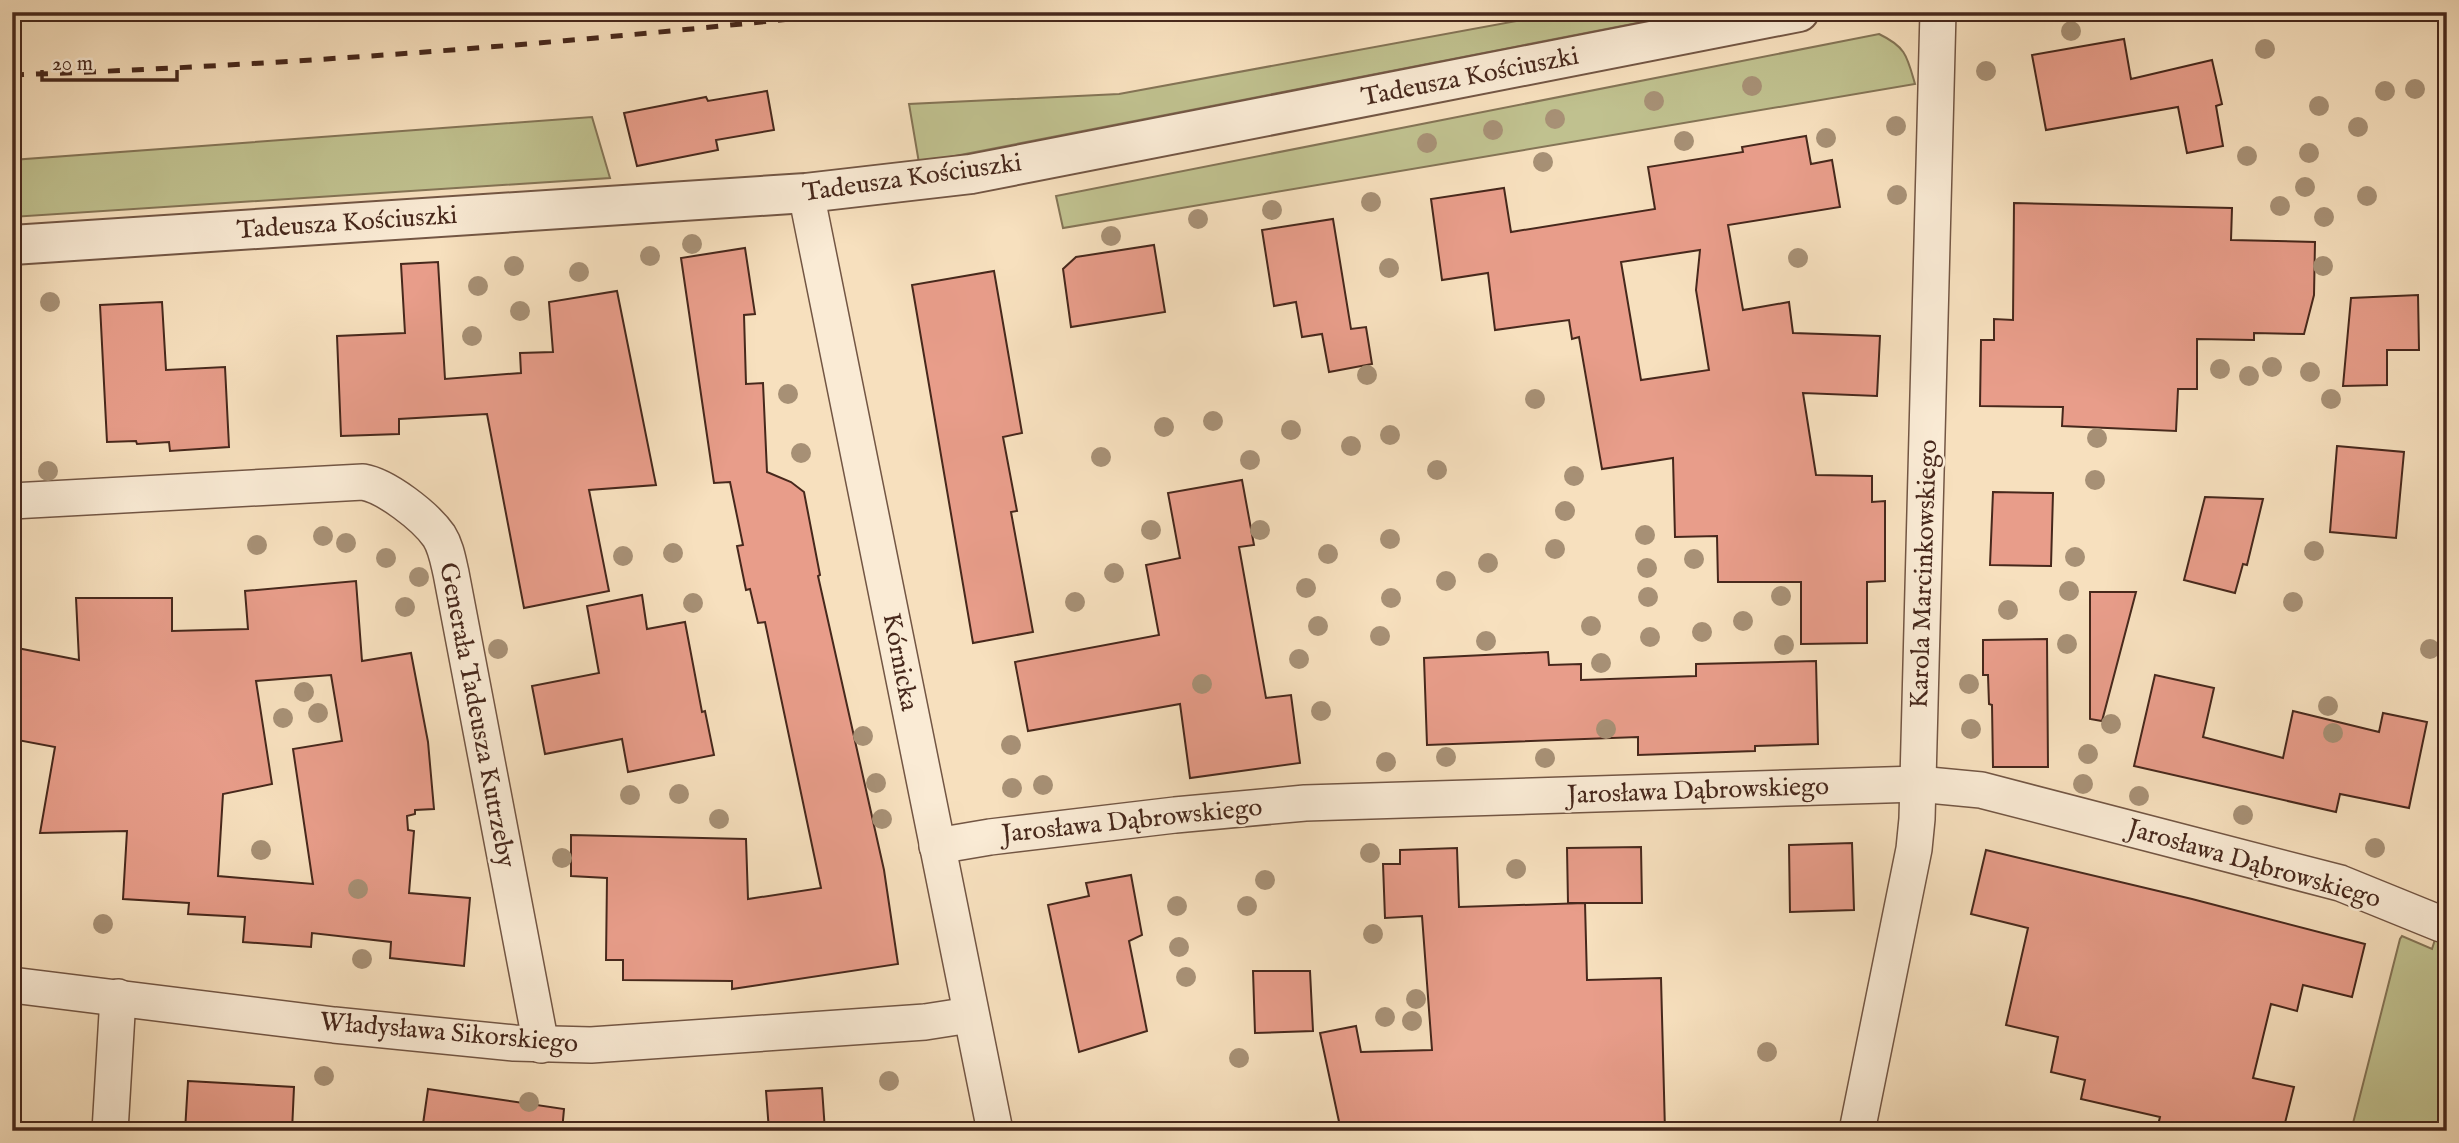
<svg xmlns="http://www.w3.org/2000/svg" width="2459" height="1143" font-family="'IM FELL English',serif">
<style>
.green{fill:#c0c18f;stroke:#847456;stroke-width:2}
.building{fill:#e89d8a;stroke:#47281c;stroke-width:2;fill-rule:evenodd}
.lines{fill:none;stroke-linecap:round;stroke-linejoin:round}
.minor-casing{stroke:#735644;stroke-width:38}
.tertiary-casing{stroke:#735644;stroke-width:42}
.minor{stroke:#faebd5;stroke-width:35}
.tertiary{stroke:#faebd5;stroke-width:38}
.rail{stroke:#47281c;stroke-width:5;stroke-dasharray:12 12;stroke-linecap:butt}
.tree{fill:#a79075}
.labels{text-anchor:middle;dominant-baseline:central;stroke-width:5;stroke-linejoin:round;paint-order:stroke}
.street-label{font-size:26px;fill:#47281c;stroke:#faebd5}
</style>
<rect width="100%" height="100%" fill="#f7e0be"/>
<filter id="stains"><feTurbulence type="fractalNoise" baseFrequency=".00286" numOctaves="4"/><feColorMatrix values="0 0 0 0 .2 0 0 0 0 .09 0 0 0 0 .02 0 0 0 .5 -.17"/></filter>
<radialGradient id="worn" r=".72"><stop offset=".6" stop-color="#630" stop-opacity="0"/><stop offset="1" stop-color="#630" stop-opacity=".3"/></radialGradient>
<g class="green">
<path d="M 1565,12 L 1694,12 L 919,163 L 909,104 L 1119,94 Z"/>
<path d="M 1879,34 C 1906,47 1907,56 1915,84 L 1063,228 L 1056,196 Z"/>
<path d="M 592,117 L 610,178 L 12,217 L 12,160 Z"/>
<path d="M 2438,930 L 2447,934 L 2447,1131 L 2351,1131 L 2400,939 L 2402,936 L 2432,949 Z"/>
</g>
<g class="building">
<path d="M 2124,39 L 2131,79 L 2212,60 L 2222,104 L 2216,106 L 2223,146 L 2187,153 L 2178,107 L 2046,130 L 2032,55 Z"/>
<path d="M 767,91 L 774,130 L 716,140 L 718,150 L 637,166 L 624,113 L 706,97 L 708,101 Z"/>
<path d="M 1806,136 L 1811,164 L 1832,160 L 1840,207 L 1728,225 L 1743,310 L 1789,302 L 1793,333 L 1880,336 L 1877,396 L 1803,393 L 1816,475 L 1872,476 L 1872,502 L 1885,501 L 1885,581 L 1867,582 L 1867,643 L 1801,644 L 1801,582 L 1718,582 L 1717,536 L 1675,537 L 1673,458 L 1602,469 L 1579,337 L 1572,339 L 1569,320 L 1495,330 L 1488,273 L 1442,280 L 1431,199 L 1504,188 L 1511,232 L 1655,209 L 1648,167 L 1743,152 L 1742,147 ZM 1700,250 L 1696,290 L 1709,370 L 1641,380 L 1621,262 Z"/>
<path d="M 2014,203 L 2232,208 L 2231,240 L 2315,242 L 2314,295 L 2304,334 L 2254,333 L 2254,340 L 2197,339 L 2197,389 L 2178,389 L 2176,431 L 2062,426 L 2063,407 L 1980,406 L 1981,340 L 1994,340 L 1994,319 L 2013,320 Z"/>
<path d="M 1333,219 L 1351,329 L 1366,327 L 1372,364 L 1329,372 L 1322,334 L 1302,337 L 1296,302 L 1274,306 L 1262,230 Z"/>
<path d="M 1154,245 L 1165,312 L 1071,327 L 1063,269 L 1076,257 Z"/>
<path d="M 745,248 L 755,314 L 744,315 L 746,384 L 763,383 L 767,472 L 791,482 L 804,492 L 820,575 L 818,576 L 884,870 L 898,964 L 732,989 L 732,981 L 623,980 L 623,960 L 606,960 L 607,878 L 571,876 L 571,835 L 746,839 L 748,899 L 821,888 L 765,622 L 758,623 L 750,589 L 746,590 L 737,546 L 743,545 L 730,482 L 714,483 L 681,258 Z"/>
<path d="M 438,262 L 445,379 L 521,373 L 520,353 L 553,352 L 549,302 L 617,291 L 656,485 L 589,490 L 609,591 L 524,608 L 487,414 L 399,419 L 399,434 L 341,436 L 337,336 L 405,333 L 401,264 Z"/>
<path d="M 994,271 L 1022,433 L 1003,437 L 1017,511 L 1011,512 L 1033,632 L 973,643 L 912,285 Z"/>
<path d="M 2418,295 L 2419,350 L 2387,350 L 2387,385 L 2343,386 L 2351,298 Z"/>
<path d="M 162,302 L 166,370 L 225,367 L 229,447 L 170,451 L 169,442 L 137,444 L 136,441 L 107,442 L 100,305 Z"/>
<path d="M 2337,446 L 2404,452 L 2396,538 L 2330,532 Z"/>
<path d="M 1242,480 L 1254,545 L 1239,547 L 1266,698 L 1291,695 L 1300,763 L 1190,778 L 1180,704 L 1028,731 L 1015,662 L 1159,635 L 1146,565 L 1180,558 L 1168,493 Z"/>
<path d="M 1993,492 L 2053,493 L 2051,566 L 1990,565 Z"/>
<path d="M 2205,497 L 2263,499 L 2247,565 L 2243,564 L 2235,593 L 2184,580 Z"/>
<path d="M 356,581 L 362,661 L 411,653 L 428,742 L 434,809 L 415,810 L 415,814 L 407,816 L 408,830 L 414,831 L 409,893 L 470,898 L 464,966 L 390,958 L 391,942 L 312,933 L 311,947 L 243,942 L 245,917 L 188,914 L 189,903 L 123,899 L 127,831 L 40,833 L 55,747 L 12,739 L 12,647 L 79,660 L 76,598 L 172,598 L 172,631 L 248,629 L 245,591 ZM 331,675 L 342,741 L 293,749 L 313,884 L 218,876 L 223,794 L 272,784 L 256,681 Z"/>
<path d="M 2090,592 L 2136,592 L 2102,721 L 2090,719 Z"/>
<path d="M 642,595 L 647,629 L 685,622 L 702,712 L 705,711 L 714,755 L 628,772 L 622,739 L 545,754 L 532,686 L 599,673 L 587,606 Z"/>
<path d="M 2047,639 L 2048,767 L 1993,767 L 1992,705 L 1989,704 L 1988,675 L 1983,675 L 1983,640 Z"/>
<path d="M 1548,652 L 1549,665 L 1581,664 L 1581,680 L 1696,676 L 1696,664 L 1816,661 L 1818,744 L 1755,746 L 1755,751 L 1638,755 L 1638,737 L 1427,745 L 1424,658 Z"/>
<path d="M 2155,675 L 2214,688 L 2203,737 L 2283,758 L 2293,711 L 2379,732 L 2383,713 L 2427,722 L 2409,808 L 2340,794 L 2336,812 L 2134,766 Z"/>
<path d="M 1852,843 L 1854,910 L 1790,912 L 1789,845 Z"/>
<path d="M 1641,847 L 1642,903 L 1568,903 L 1567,848 Z"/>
<path d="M 1457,848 L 1459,907 L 1585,903 L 1587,980 L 1661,978 L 1665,1131 L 1341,1131 L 1320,1033 L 1356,1026 L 1361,1052 L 1432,1050 L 1422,916 L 1385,918 L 1383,864 L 1400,864 L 1400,850 Z"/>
<path d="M 1986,850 L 2192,899 L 2365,944 L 2352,997 L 2303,985 L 2297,1011 L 2271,1004 L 2253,1078 L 2294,1087 L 2283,1131 L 2181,1131 L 2158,1125 L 2160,1117 L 2081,1099 L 2085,1080 L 2051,1072 L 2058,1037 L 2006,1025 L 2028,928 L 1971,914 Z"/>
<path d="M 1131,875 L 1142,935 L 1129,941 L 1147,1031 L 1079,1052 L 1048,905 L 1089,896 L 1086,883 Z"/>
<path d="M 1253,971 L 1310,971 L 1313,1031 L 1255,1033 Z"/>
<path d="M 188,1081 L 294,1087 L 292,1131 L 185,1131 Z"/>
<path d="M 822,1088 L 825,1131 L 769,1131 L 766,1091 Z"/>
<path d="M 428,1089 L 564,1109 L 562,1131 L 422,1131 Z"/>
</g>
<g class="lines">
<g class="minor-casing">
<g id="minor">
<path d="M 806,193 L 995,1131"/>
<path d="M 12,501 L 363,482 C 386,486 425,516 439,536 C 446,547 448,560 451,573 L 541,1045"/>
<path d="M 937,846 L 990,837 L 1175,815 L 1305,803 L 1918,784 L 1981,790 L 2340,883 L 2441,924"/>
<path d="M 12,985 L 334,1025 L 514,1043 L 591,1045 L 925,1022 L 970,1015"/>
<path d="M 110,1131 L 118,997"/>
<path d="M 1857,1131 L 1914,849 L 1917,819 L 1938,12"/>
</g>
</g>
<g class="tertiary-casing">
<path id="tertiary" d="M 12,245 L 806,193 L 971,174 L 1799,12"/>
</g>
<use href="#minor" class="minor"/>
<use href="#tertiary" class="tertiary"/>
<path class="rail" d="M 12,75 C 293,65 574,43 854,12"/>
</g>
<g class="tree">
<circle cx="2071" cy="31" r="10"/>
<circle cx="2265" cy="49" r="10"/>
<circle cx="1986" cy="71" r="10"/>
<circle cx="1752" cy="86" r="10"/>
<circle cx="2415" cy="89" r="10"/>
<circle cx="2385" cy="91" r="10"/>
<circle cx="1654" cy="101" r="10"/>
<circle cx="2319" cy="106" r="10"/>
<circle cx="1555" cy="119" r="10"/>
<circle cx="1896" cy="126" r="10"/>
<circle cx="2358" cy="127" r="10"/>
<circle cx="1493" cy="130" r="10"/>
<circle cx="1826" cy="138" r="10"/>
<circle cx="1684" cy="141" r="10"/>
<circle cx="1427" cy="143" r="10"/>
<circle cx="2309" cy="153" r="10"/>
<circle cx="2247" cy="156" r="10"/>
<circle cx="1543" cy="162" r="10"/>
<circle cx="2305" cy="187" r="10"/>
<circle cx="1897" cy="195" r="10"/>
<circle cx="2367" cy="196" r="10"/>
<circle cx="1371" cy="202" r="10"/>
<circle cx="2280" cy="206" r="10"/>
<circle cx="1272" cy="210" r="10"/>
<circle cx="2324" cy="217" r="10"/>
<circle cx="1198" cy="219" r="10"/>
<circle cx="1111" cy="236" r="10"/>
<circle cx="692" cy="244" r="10"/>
<circle cx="650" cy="256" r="10"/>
<circle cx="1798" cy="258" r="10"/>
<circle cx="514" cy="266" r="10"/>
<circle cx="2323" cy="266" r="10"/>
<circle cx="1389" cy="268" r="10"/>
<circle cx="579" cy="272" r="10"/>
<circle cx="478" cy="286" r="10"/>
<circle cx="50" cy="302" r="10"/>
<circle cx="520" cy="311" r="10"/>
<circle cx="472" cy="336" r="10"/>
<circle cx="2272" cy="367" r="10"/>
<circle cx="2220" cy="369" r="10"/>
<circle cx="2310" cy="372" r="10"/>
<circle cx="1367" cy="375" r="10"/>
<circle cx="2249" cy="376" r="10"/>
<circle cx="788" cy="394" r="10"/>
<circle cx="1535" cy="399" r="10"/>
<circle cx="2331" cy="399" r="10"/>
<circle cx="1213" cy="421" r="10"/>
<circle cx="1164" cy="427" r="10"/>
<circle cx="1291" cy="430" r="10"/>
<circle cx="1390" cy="435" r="10"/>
<circle cx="2097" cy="438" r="10"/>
<circle cx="1351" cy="446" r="10"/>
<circle cx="801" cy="453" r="10"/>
<circle cx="1101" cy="457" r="10"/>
<circle cx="1250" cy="460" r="10"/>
<circle cx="1437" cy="470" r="10"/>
<circle cx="48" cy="471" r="10"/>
<circle cx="1574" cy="476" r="10"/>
<circle cx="2095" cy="480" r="10"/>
<circle cx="1565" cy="511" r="10"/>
<circle cx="1151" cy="530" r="10"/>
<circle cx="1260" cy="530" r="10"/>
<circle cx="1645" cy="535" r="10"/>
<circle cx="323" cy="536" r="10"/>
<circle cx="1390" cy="539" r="10"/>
<circle cx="346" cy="543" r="10"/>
<circle cx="257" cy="545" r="10"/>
<circle cx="1555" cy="549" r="10"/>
<circle cx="2314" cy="551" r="10"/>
<circle cx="673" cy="553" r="10"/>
<circle cx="1328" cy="554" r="10"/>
<circle cx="623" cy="556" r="10"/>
<circle cx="2075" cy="557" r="10"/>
<circle cx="386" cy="558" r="10"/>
<circle cx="1694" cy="559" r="10"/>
<circle cx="1488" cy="563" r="10"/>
<circle cx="1647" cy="568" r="10"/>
<circle cx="1114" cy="573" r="10"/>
<circle cx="419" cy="577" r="10"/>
<circle cx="1446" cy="581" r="10"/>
<circle cx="1306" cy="588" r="10"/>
<circle cx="2069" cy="591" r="10"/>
<circle cx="1781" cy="596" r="10"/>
<circle cx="1648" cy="597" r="10"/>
<circle cx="1391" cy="598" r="10"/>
<circle cx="1075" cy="602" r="10"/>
<circle cx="2293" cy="602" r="10"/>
<circle cx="693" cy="603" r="10"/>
<circle cx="405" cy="607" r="10"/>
<circle cx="2008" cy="610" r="10"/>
<circle cx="1743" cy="621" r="10"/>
<circle cx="1318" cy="626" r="10"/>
<circle cx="1591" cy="626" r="10"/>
<circle cx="1702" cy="632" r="10"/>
<circle cx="1380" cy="636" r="10"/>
<circle cx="1650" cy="637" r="10"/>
<circle cx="1486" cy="641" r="10"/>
<circle cx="2067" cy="644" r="10"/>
<circle cx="1784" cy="645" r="10"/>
<circle cx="498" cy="649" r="10"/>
<circle cx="2430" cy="649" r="10"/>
<circle cx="1299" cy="659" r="10"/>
<circle cx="1601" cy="663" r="10"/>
<circle cx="1202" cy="684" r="10"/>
<circle cx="1969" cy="684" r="10"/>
<circle cx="304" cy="692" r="10"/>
<circle cx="2328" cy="706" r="10"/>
<circle cx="1321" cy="711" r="10"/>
<circle cx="318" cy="713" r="10"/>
<circle cx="283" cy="718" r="10"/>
<circle cx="2111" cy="724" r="10"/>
<circle cx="1606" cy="729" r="10"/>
<circle cx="1971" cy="729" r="10"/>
<circle cx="2333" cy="733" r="10"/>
<circle cx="863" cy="736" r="10"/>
<circle cx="1011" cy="745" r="10"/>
<circle cx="2088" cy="754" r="10"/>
<circle cx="1446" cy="757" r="10"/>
<circle cx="1545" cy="758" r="10"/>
<circle cx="1386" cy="762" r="10"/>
<circle cx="876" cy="783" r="10"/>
<circle cx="2083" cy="784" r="10"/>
<circle cx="1043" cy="785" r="10"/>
<circle cx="1012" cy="788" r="10"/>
<circle cx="679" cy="794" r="10"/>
<circle cx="630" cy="795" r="10"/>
<circle cx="2139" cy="796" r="10"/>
<circle cx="2243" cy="815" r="10"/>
<circle cx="719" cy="819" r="10"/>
<circle cx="882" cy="819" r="10"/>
<circle cx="2375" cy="848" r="10"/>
<circle cx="261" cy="850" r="10"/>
<circle cx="1370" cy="853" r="10"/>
<circle cx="562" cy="858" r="10"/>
<circle cx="1516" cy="869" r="10"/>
<circle cx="1265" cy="880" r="10"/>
<circle cx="358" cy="889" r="10"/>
<circle cx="1177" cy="906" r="10"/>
<circle cx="1247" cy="906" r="10"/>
<circle cx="103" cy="924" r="10"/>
<circle cx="1373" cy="934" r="10"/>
<circle cx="1179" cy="947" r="10"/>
<circle cx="362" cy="959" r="10"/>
<circle cx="1186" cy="977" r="10"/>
<circle cx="1416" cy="999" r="10"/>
<circle cx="1385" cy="1017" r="10"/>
<circle cx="1412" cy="1021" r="10"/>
<circle cx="1767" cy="1052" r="10"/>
<circle cx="1239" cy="1058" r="10"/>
<circle cx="324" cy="1076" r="10"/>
<circle cx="889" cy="1081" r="10"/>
<circle cx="529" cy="1102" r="10"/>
</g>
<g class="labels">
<g class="street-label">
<text transform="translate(1470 77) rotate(-11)">Tadeusza Kościuszki</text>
<text transform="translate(912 178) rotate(-8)">Tadeusza Kościuszki</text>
<text transform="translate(347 223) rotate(-4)">Tadeusza Kościuszki</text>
<text transform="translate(1924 574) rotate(-88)">Karola Marcinkowskiego</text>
<text transform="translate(900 662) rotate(79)">Kórnicka</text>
<text transform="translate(477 715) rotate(79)">Generała Tadeusza Kutrzeby</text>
<text transform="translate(1698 791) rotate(-2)">Jarosława Dąbrowskiego</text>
<text transform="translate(1132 821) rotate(-6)">Jarosława Dąbrowskiego</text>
<text transform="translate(2254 864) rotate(16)">Jarosława Dąbrowskiego</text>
<text transform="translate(449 1033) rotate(5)">Władysława Sikorskiego</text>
</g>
</g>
<rect width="2459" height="1143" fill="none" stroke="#f7e0be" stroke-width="42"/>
<rect x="14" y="14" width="2431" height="1115" fill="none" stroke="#47281c" stroke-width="3.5"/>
<rect x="21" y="21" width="2417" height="1101" fill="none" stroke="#47281c" stroke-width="2"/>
<path d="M42 70v10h135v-10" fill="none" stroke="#47281c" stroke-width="3.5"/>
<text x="52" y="70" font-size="21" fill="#47281c" stroke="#faebd5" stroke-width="5" paint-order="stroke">20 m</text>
<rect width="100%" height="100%" filter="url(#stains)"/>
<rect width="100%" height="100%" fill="url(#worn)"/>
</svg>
